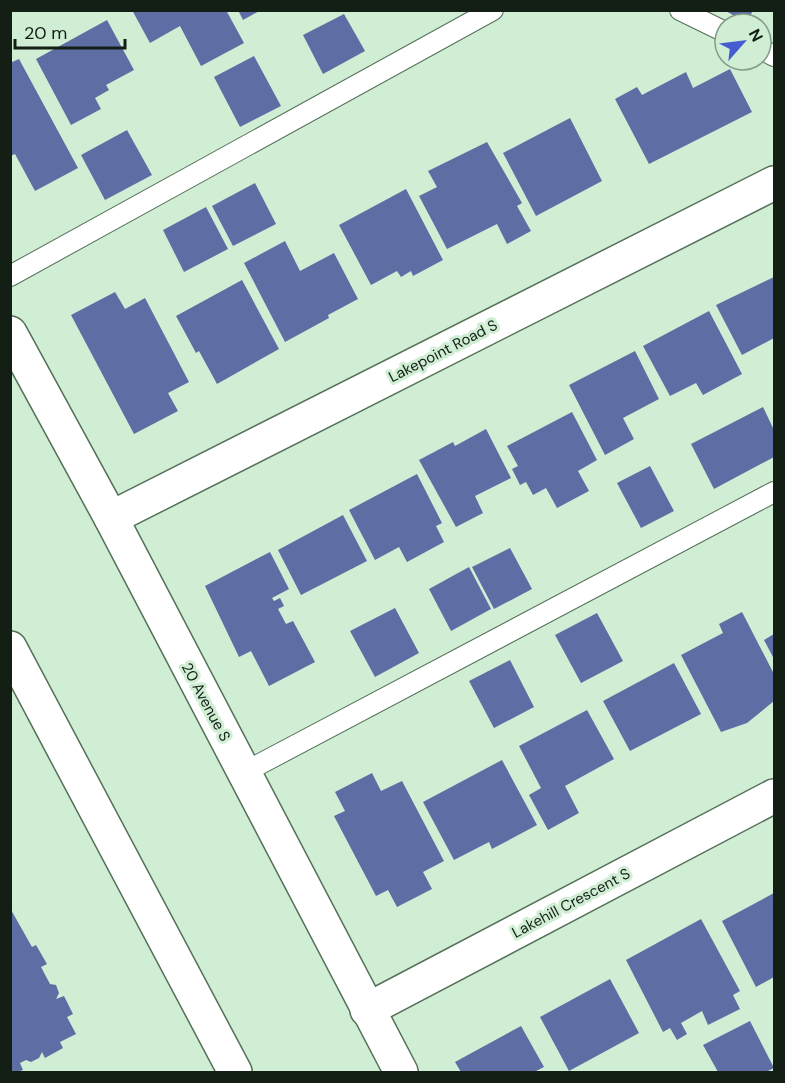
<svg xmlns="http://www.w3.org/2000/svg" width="785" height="1083" font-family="'DM Sans',sans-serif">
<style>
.building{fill:#5e6ea5}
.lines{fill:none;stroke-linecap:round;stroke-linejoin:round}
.service-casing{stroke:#557059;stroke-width:22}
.minor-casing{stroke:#557059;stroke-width:36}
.tertiary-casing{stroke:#557059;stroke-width:36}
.service{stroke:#fff;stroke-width:20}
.minor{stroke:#fff;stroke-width:33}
.tertiary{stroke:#fff;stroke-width:33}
.labels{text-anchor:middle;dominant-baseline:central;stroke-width:6;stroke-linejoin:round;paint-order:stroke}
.street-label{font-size:15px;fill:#131e15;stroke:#cfeed3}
</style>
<rect width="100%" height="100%" fill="#cfeed3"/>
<g class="building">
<path d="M 132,10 L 226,10 L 244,43 L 201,66 L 180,26 L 150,43 Z"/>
<path d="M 238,10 L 261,10 L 243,20 Z"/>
<path d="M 724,10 L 753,10 L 747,23 Z"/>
<path d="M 344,14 L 365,51 L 323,74 L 303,35 Z"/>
<path d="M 107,20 L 134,70 L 106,85 L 109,90 L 95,98 L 101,109 L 71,125 L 36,59 Z"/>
<path d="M 254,56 L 281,106 L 240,127 L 214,77 Z"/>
<path d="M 19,59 L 78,168 L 35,191 L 15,154 L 10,156 L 10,63 Z"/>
<path d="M 730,69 L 752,112 L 649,164 L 615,99 L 637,87 L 642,95 L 686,72 L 693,88 Z"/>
<path d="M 570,118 L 602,181 L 536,216 L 503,153 Z"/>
<path d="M 127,130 L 152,175 L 105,200 L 81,155 Z"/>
<path d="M 487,142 L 522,203 L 517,206 L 531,231 L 507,244 L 497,224 L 447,249 L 419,196 L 437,187 L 428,171 Z"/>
<path d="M 255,183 L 276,224 L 233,246 L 212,206 Z"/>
<path d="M 406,189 L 443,260 L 413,276 L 411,271 L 401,277 L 397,271 L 371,285 L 339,225 Z"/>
<path d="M 206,207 L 228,249 L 184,272 L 163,230 Z"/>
<path d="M 285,241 L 300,271 L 334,253 L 358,299 L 328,315 L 329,318 L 285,342 L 244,263 Z"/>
<path d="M 774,277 L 774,338 L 742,355 L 716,305 Z"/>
<path d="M 242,280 L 279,349 L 217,384 L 199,351 L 196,353 L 176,316 Z"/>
<path d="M 115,292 L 125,309 L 145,298 L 189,382 L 168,393 L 178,411 L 134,434 L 71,315 Z"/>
<path d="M 709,311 L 742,374 L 703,395 L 696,383 L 670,396 L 643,346 Z"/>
<path d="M 635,351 L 659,399 L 623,418 L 634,439 L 605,455 L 569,385 Z"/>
<path d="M 763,407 L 774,430 L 774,457 L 714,489 L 691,444 Z"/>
<path d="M 572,412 L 597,460 L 578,471 L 589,491 L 557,508 L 546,488 L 533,495 L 526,482 L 520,485 L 512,469 L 518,466 L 507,446 Z"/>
<path d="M 486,429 L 511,478 L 475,496 L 483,513 L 456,527 L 419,460 L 453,442 L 455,446 Z"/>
<path d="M 650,466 L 674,511 L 641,528 L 617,483 Z"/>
<path d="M 417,474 L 442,523 L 436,526 L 444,542 L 407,562 L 399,547 L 375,560 L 349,510 Z"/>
<path d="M 343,515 L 367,561 L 301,595 L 278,550 Z"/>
<path d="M 510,548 L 532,589 L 494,609 L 472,567 Z"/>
<path d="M 270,552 L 289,589 L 272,598 L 274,601 L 280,598 L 284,606 L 278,609 L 286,624 L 293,621 L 315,662 L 269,686 L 251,651 L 239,657 L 205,586 Z"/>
<path d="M 469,567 L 491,609 L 451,631 L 429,589 Z"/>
<path d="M 395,608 L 419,653 L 375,677 L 350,631 Z"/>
<path d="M 742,612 L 774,674 L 774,701 L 747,723 L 721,732 L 681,655 L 723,633 L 719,624 Z"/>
<path d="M 597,613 L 623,661 L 581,683 L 555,635 Z"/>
<path d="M 774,634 L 774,659 L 764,640 Z"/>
<path d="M 510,660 L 534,707 L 494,728 L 469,681 Z"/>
<path d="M 674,663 L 701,714 L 630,751 L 603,701 Z"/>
<path d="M 587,710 L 614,759 L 565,786 L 579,813 L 548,830 L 529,795 L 541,788 L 519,746 Z"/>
<path d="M 502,760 L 537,825 L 492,849 L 489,842 L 454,860 L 423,802 Z"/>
<path d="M 372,773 L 381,791 L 402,781 L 444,861 L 423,872 L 432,889 L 397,907 L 388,890 L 376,896 L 334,816 L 345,811 L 335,792 Z"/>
<path d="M 774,893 L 774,977 L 756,987 L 722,921 Z"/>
<path d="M 10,908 L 32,947 L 36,945 L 47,964 L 41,967 L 50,984 L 56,985 L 59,993 L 56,999 L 64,996 L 73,1014 L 67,1017 L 76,1034 L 60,1042 L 63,1048 L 45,1058 L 42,1052 L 39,1058 L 31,1062 L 26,1060 L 20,1063 L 23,1070 L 17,1072 L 10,1072 Z"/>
<path d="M 701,919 L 740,991 L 733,995 L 740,1009 L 708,1025 L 702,1011 L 681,1023 L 687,1034 L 677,1040 L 670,1028 L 663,1032 L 626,960 Z"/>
<path d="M 610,979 L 639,1033 L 569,1071 L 540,1017 Z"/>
<path d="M 750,1021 L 774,1068 L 766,1072 L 718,1072 L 703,1045 Z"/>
<path d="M 521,1026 L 544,1067 L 534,1072 L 461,1072 L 455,1062 Z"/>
</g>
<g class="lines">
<g class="service-casing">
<g id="service">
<path d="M 680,10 L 725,32"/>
<path d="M 761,49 L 774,56"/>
<path d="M 10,276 L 493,10"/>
<path d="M 243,773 L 774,492"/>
</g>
</g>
<g class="minor-casing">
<g id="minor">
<path d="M 10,333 L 111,518 L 401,1072"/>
<path d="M 111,518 L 774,183"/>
<path d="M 367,1010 L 774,796"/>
</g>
</g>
<g class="tertiary-casing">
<path id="tertiary" d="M 10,648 L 235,1072"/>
</g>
<use href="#service" class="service"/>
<use href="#minor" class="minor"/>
<use href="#tertiary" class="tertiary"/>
</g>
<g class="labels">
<g class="street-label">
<text transform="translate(443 351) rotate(-27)">Lakepoint Road S</text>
<text transform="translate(206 702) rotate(62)">20 Avenue S</text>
<text transform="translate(571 903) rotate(-28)">Lakehill Crescent S</text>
</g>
</g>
<rect width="785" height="1083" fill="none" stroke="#131e15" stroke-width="24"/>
<g transform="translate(743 42) rotate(62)"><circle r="28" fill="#cfeed3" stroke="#849b87" stroke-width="1.5"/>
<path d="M0-4.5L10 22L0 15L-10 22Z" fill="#465dd1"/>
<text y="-9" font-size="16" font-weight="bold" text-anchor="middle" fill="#131e15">N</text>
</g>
<path d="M15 39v9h110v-9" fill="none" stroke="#131e15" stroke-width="3"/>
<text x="24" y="39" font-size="18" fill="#131e15" stroke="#cfeed3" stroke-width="4.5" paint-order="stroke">20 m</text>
</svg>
